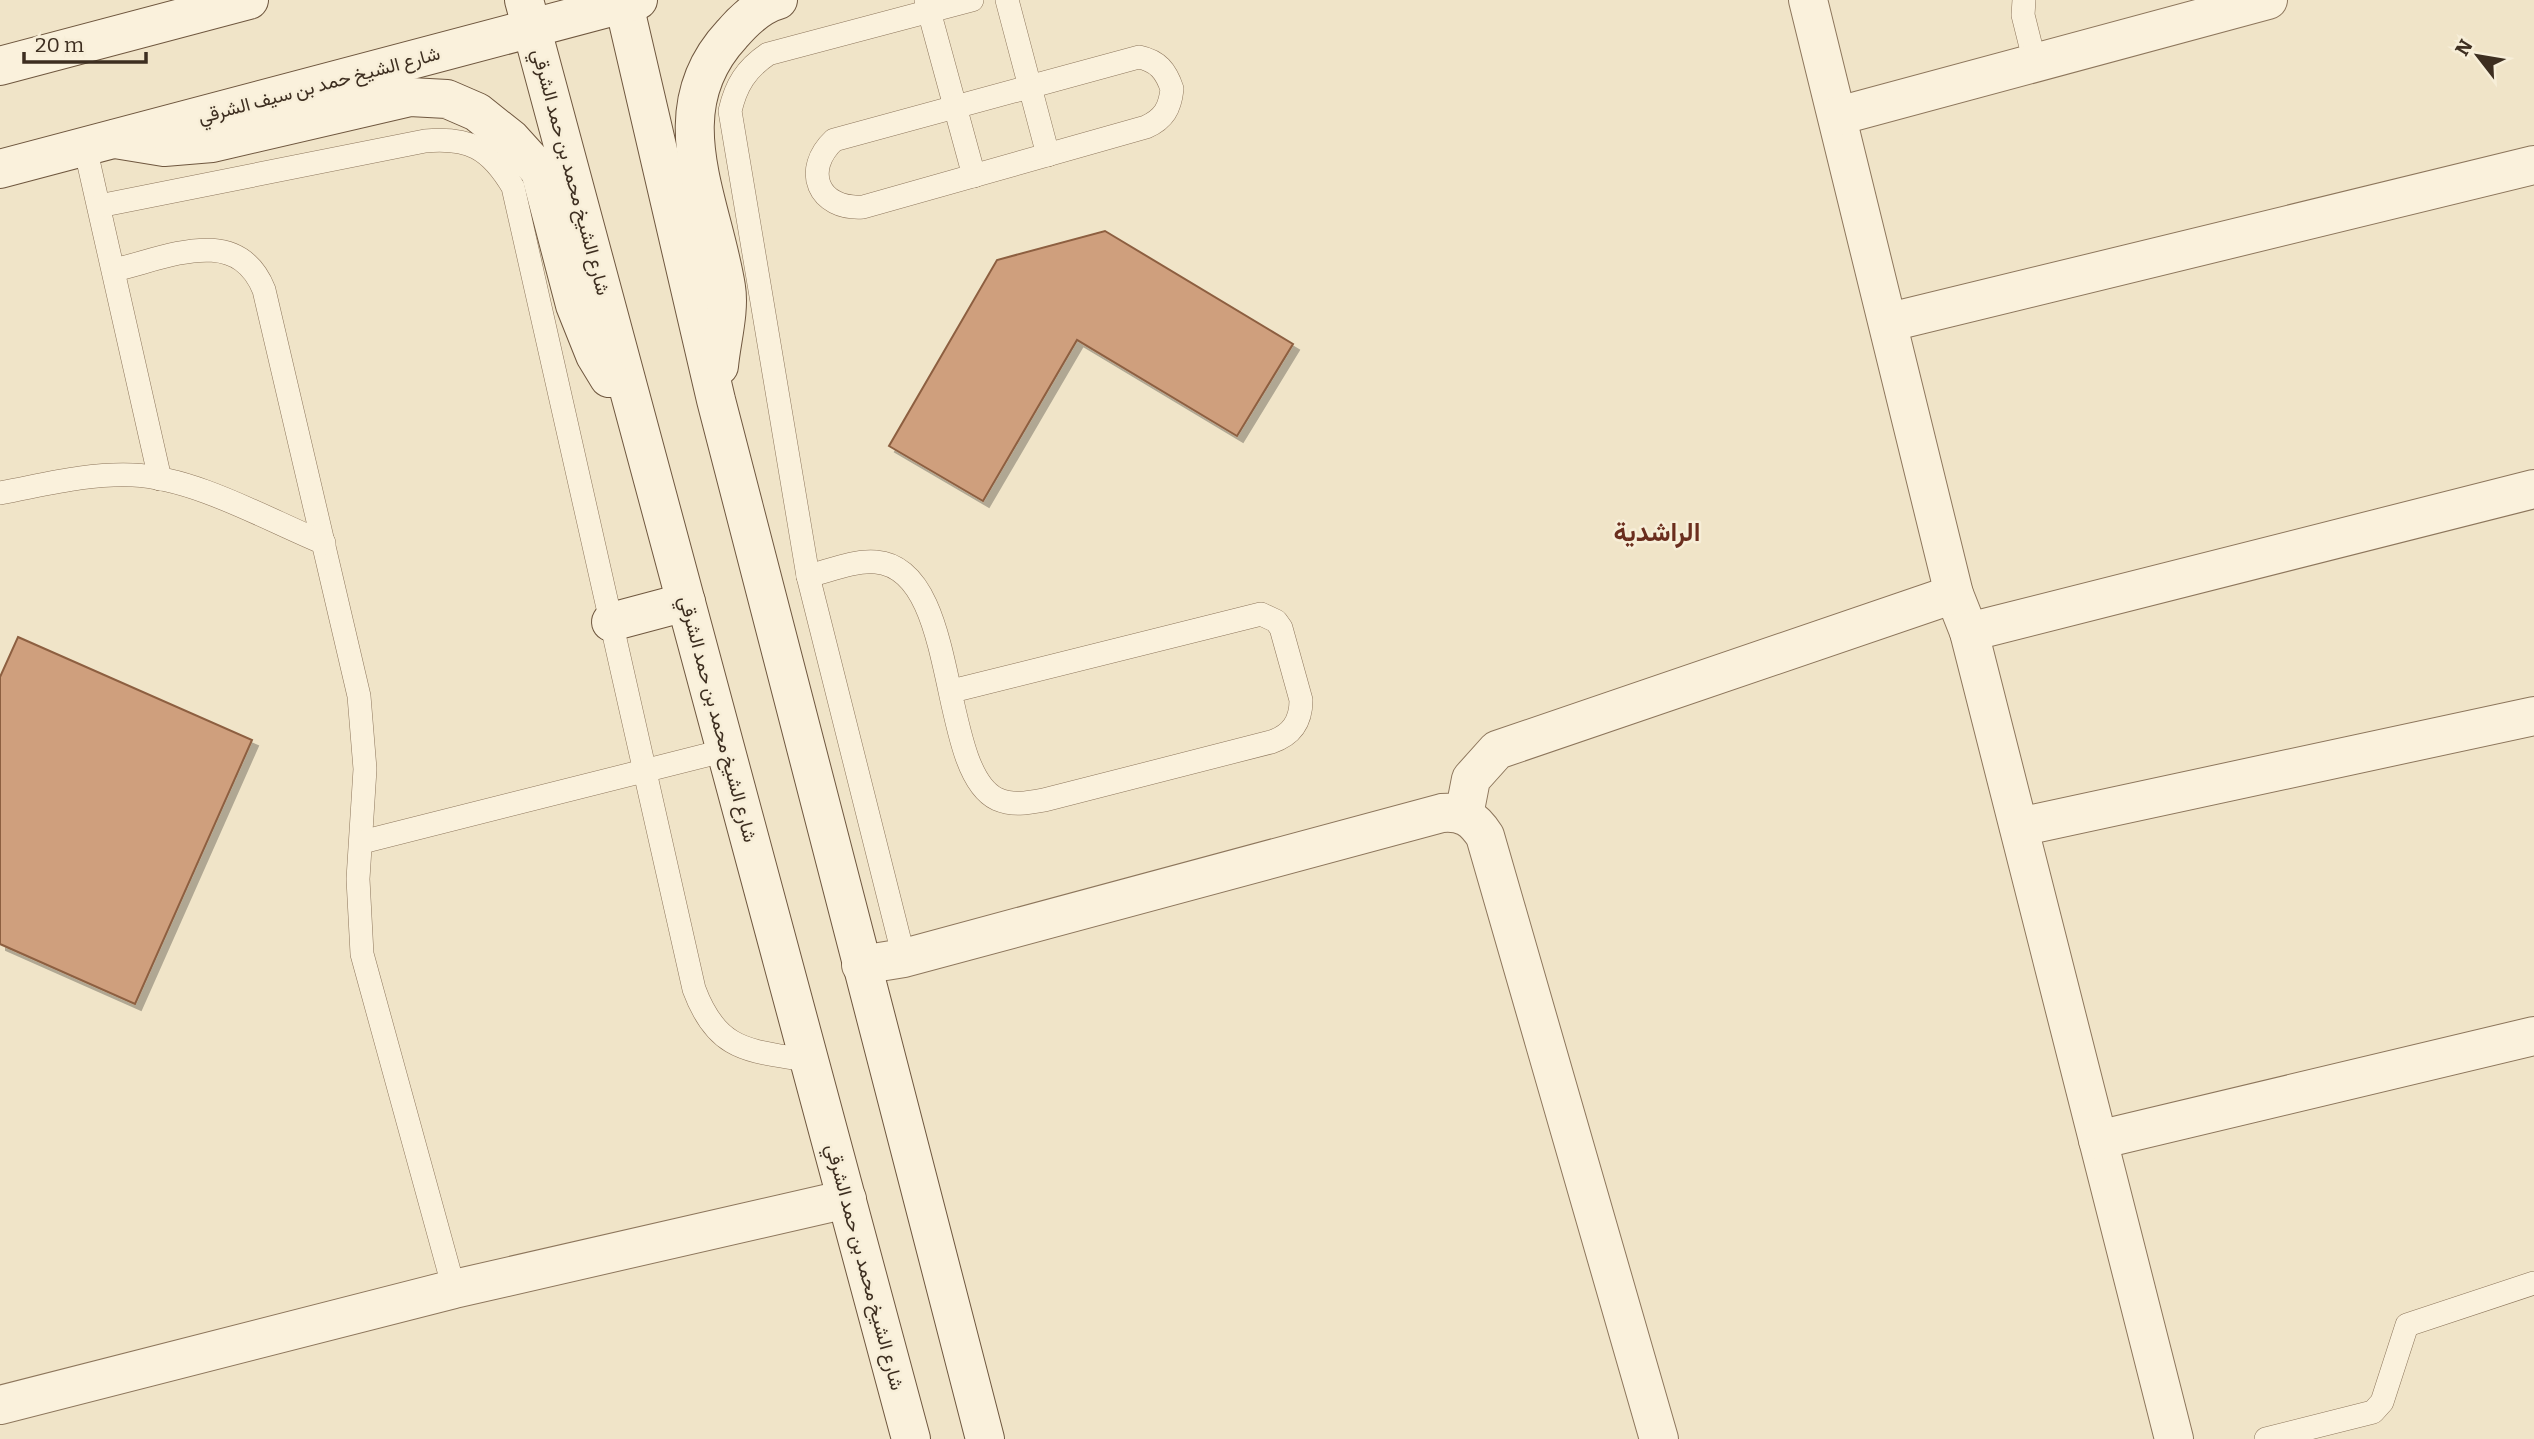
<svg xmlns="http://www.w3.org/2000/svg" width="2534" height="1439" font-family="Bitter,Vazirmatn,serif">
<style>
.building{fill:#cf9f7d;stroke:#8d5f41;stroke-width:2;filter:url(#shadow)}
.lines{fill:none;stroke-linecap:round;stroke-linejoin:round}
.service-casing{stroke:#8d765c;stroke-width:24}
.minor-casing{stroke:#8d765c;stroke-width:40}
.secondary-casing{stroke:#6f573f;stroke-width:40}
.service{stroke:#faf1dc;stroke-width:23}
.minor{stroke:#faf1dc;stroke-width:38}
.secondary{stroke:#faf1dc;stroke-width:38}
.labels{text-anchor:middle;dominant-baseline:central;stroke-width:5;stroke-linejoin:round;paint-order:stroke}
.street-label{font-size:19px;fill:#3d2e20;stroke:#f7eed8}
.district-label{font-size:26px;font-weight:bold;fill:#6b2e1e;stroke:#f7eed8}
</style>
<defs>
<filter id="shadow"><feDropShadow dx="6" dy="6" stdDeviation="0" flood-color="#0004"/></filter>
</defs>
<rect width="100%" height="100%" fill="#f0e4c8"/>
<g class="building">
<path d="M 1105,231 L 1293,344 L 1237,436 L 1077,340 L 983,501 L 889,446 L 997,260 Z"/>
<path d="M 18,637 L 252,740 L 135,1004 L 0,944 L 0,677 Z"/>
</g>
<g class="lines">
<g class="service-casing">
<g id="service">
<path d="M 926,0 L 974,176"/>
<path d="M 1007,0 L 1048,155"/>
<path d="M 2024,0 L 2023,15 L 2035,63"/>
<path d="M 1139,57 C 1158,61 1166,71 1172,89 C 1170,108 1164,119 1146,127 L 863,207 C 818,210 802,170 834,140 Z"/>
<path d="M 85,147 L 160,479"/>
<path d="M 99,206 L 425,141 C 469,137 490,148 513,187 L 694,989 C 718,1054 751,1050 810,1061"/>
<path d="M 114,270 C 167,258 237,223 264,290 L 359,696 L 365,769 L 358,879 L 362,954 L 454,1289"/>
<path d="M 0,493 C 44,485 88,473 133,475 C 195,478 266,519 324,543"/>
<path d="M 808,576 C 829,571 854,560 876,562 C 961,569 937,770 997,799 C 1013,806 1028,803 1044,800 L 1271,742 C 1292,735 1301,721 1301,700 L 1281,628 L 1276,621 L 1261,614 L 952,691"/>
<path d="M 362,842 L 727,750"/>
<path d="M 904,958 L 808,576 L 730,111 C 736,85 746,69 768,54 L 972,0"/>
<path d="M 2266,1439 L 2373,1412 L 2382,1402 L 2407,1325 L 2534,1283"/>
</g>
</g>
<g class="minor-casing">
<g id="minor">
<path d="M 1808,0 L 1954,594 L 1969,632 L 2174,1439"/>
<path d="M 1838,116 L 2268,0"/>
<path d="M 1890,322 L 2534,165"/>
<path d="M 1969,632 L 2534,489"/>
<path d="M 1464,815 L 1471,779 L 1497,750 L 1954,594"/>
<path d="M 2019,827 L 2534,716"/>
<path d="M 861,965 L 904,958 L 1442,813 C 1463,811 1474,819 1485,836 L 1659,1439"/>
<path d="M 2098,1140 L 2534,1036"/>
<path d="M 0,1405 L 454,1289 L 847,1199"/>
</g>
</g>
<g class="secondary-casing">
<g id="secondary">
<path d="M 524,0 L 911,1439"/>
<path d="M 623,0 L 716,400 L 985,1439"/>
<path d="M 0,66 L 249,0"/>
<path d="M 115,139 L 164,147 L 212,143 L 410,97 L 447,99 L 477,112 L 511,139 L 540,171 L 575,305 L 595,355 L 609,378"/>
<path d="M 0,169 L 638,0"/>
<path d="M 719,366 C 721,342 730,311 726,287 C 712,199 660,111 732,34 C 744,20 760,5 778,0"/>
<path d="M 611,622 L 686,602"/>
</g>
</g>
<use href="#service" class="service"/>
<use href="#minor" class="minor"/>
<use href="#secondary" class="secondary"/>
</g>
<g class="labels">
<g class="street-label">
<text transform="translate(319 85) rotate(-15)">شارع الشيخ حمد بن سيف الشرقي</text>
<text transform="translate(571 172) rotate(75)">شارع الشيخ محمد بن حمد الشرقي</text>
<text transform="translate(718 719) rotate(75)">شارع الشيخ محمد بن حمد الشرقي</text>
<text transform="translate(865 1267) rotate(75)">شارع الشيخ محمد بن حمد الشرقي</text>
</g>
<g class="district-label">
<text x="1657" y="532">الراشدية</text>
</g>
</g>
<g transform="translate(2478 56) rotate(301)" stroke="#f7eed8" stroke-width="5" paint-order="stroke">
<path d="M0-5L12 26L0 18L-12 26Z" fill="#3d2e20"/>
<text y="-10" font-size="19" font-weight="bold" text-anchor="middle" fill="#3d2e20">N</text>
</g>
<path d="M24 52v10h122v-10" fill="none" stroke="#3d2e20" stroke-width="3.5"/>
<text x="35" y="52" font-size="21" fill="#3d2e20" stroke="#f7eed8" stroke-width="5" paint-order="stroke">20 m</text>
</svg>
